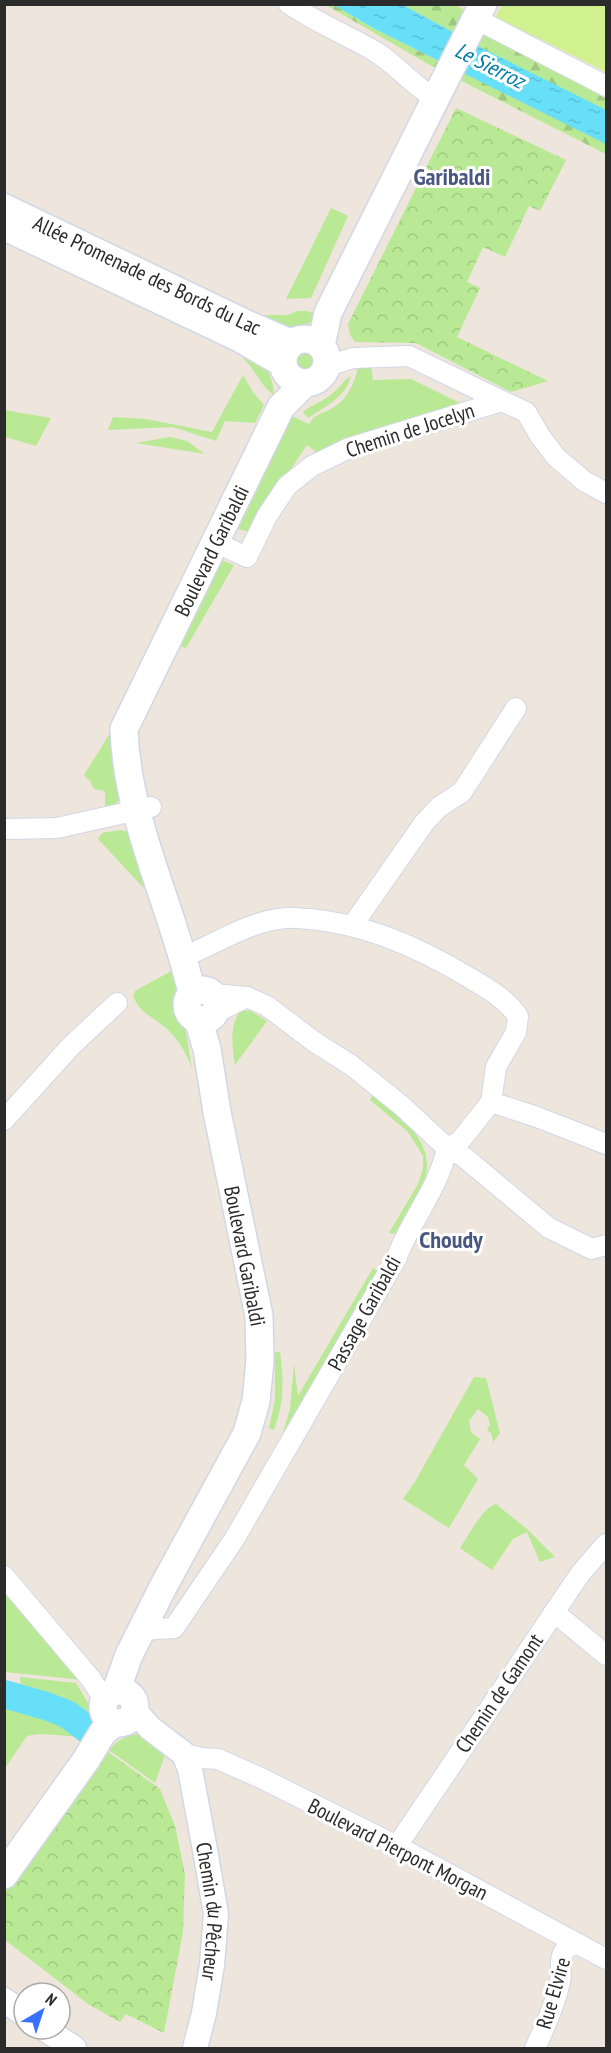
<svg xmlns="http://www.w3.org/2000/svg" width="611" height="2053" font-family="'PT Sans Narrow',sans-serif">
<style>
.grass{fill:#b9e995}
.forest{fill:url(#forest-firs)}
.park{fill:url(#park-crowns)}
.pitch{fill:#d1f190}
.water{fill:url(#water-ripples)}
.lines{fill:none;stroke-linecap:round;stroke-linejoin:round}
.river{stroke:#67dff8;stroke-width:28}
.minor-casing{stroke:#d1d7e5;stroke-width:22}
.tertiary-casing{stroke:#d1d7e5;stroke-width:27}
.secondary-casing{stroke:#d1d7e5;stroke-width:30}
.minor{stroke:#fff;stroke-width:20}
.tertiary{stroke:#fff;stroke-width:24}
.secondary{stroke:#fff;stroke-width:27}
.labels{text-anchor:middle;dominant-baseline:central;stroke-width:6;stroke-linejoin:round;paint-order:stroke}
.street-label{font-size:21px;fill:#2b2b2b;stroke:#fff}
.water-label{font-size:22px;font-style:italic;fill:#037ea8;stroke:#fff}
.quarter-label{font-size:24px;font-weight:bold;fill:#485780;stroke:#fff}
</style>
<defs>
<pattern id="forest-firs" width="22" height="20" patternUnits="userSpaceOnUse" patternTransform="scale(1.5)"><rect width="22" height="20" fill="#b9e995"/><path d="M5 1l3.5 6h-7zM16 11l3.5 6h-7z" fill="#9fc881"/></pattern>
<pattern id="park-crowns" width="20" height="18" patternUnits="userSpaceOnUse" patternTransform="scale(1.5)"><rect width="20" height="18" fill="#b9e995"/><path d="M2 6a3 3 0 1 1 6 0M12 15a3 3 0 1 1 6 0" fill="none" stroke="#9fc881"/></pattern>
<pattern id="water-ripples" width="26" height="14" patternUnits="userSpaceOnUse" patternTransform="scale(1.5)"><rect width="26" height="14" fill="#67dff8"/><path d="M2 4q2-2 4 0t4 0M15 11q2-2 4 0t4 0" fill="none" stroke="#5ac0d5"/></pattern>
</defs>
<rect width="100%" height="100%" fill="#eee5dc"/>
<g class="grass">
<path d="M 331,208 L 348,216 L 311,298 L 286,299 Z"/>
<path d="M 297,311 L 307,311 L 318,315 C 298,336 287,333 261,325 L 266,315 L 288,315 Z"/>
<circle cx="306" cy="361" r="14"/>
<path d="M 248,353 C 266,365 273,374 274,395 C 260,386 256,370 243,358 Z"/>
<path d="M 371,366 L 373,380 L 411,379 L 460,403 L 316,452 L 307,445 L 281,484 L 254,533 L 238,529 L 292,416 L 309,424 C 314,415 320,414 329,410 C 347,401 354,385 358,367 Z"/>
<path d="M 243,375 L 253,392 L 264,405 L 255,423 L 225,421 L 216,441 L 173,427 L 108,430 L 113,417 L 146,419 L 212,432 Z"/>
<path d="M 351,376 C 345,398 326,406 308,418 L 303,412 C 313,404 324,401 333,393 C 340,388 343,380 351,376 Z"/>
<path d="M 4,410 L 51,418 L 36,446 L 5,437 Z"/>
<path d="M 170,437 L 187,441 L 205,454 L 136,443 Z"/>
<path d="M 221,560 L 234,565 L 186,648 L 175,645 Z"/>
<path d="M 122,714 L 124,793 L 115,805 L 105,808 L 105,791 L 94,789 L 90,781 L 84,775 Z"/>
<path d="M 121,830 L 131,832 L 155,900 L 98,839 L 102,833 Z"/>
<path d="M 175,969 L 192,1068 C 187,1055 180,1042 170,1032 C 156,1017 141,1016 133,996 L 135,991 Z"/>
<path d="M 241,1010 L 251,1011 L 267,1021 L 235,1065 C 232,1047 229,1024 241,1010 Z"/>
<path d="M 373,1095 C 402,1119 438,1142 424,1184 C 419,1201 407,1218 398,1234 L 389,1233 L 418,1184 L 423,1168 L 423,1156 L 408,1132 L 370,1100 Z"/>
<path d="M 373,1268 L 380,1273 L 285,1442 L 281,1439 L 290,1409 L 294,1364 L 298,1396 Z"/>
<path d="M 275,1352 L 280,1352 C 284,1383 284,1401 274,1430 L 269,1428 L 275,1400 Z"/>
<path d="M 474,1377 L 486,1378 L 500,1433 L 492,1444 L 493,1441 L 491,1433 L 487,1430 L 490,1425 L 488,1417 L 478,1409 L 469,1421 L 471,1432 L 480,1439 L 464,1465 L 478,1479 L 449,1528 L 403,1499 L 416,1480 Z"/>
<path d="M 496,1504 L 528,1530 L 555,1557 L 540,1562 L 527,1532 L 513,1539 L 492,1570 L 460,1548 C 468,1536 483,1507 496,1504 Z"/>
<path d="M 4,1586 L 83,1680 L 5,1672 Z"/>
<path d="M 20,1677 L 76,1683 L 89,1705 L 91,1727 L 83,1737 L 40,1734 L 27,1736 L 5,1768 L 5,1708 L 24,1714 Z"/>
<path d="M 139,1734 L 152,1739 L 166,1752 L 155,1783 L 109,1750 C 118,1740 125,1736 139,1734 Z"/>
</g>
<path class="forest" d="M 326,5 L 334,5 L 373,28 L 466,74 L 480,47 L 403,5 L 456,5 L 558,71 L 606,99 L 606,154 L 428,64 Z"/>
<g class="park">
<path d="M 456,108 L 566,160 L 540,211 L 529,206 L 505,257 L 483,247 L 467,282 L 480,288 L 457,337 L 548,381 L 511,392 L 416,343 L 355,342 L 350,335 L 348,324 Z"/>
<path d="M 104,1749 L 160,1789 L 175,1826 L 185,1874 L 183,1932 L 164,2033 L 126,2014 L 120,2022 L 88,2004 L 5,1940 L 5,1889 Z"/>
</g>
<path class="pitch" d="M 502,5 L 606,5 L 606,72 L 496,17 Z"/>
<g class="water">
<path d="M 334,5 L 403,5 L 480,47 L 606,110 L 606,144 L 373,28 Z"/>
<path d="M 5,1681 L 43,1692 L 86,1710 L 75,1729 L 5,1703 Z"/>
</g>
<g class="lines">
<path class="river" d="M 4,1694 L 46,1706 L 67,1714 L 92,1733"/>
<g class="minor-casing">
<g id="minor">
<path d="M 289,4 C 317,23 347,35 376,52 C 398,66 413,86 435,98"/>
<path d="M 476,19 L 606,86"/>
<path d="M 502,401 L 526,412 L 540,436 L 556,457 L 584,481 L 606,493"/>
<path d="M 214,542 L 247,557 L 267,516 L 287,486 L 312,466 L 349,448 L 502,401 L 409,356 L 353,358 L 327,366"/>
<path d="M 4,829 L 57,828 L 151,807"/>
<path d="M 352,926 L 424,823 L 439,807 L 462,792 L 516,708"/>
<path d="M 197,951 C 225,938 255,920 287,918 C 294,917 302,919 310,919 C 366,924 420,948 468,977 C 487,988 505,998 518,1016 L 516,1032 L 496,1067 L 491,1102"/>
<path d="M 212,994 L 247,997 L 267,1006 L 316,1043 L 351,1065 L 402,1106 L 447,1148 L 464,1157 L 549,1228 L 592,1249 L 606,1245"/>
<path d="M 215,1013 L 247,997"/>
<path d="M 491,1102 L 537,1117 L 606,1144"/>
<path d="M 4,1120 L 71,1046 L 117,1003"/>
<path d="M 447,1148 L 460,1141 L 491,1102"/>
<path d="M 4,1576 L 91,1679 L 104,1700"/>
<path d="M 554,1612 L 606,1655"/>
<path d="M 142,1630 L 174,1628 L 235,1538 L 396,1259 C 410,1221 439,1188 447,1148"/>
<path d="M 184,1754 L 202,1758 L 218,1759 L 261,1778 L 397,1846 L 606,1959"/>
<path d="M 397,1846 L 580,1574 L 606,1544"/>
<path d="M 535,2048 C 545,2027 555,2005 560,1982 C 562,1973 559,1962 563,1953 C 566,1947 572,1945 578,1944"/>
</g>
</g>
<g class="tertiary-casing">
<g id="tertiary">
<path id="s1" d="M 4,206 L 248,323 L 292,342"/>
<path d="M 4,228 L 240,340 L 283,365"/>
<path id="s2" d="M 135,1711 L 150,1728 L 184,1754 L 190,1769 L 205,1850 L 216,1914 L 212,1965 L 204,2013 L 195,2048"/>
<path d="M 4,2000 L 24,2014"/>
<path d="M 45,2029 L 74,2048"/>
</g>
</g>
<g class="secondary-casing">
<g id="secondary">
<circle cx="305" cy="361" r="22"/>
<path d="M 321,345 L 328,313 L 483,4"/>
<circle cx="202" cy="1005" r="15"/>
<path id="s3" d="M 192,993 C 172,905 127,821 124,729 L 281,407 L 305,383"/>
<circle cx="119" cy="1707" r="16"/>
<path d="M 116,1691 L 129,1655 L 163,1587 L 247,1433 L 256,1401 L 260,1360 L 259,1316 L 217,1112 L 207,1049 L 198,1019"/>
<path d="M 4,1875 L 86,1760 L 103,1732 L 115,1723"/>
</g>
</g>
<use href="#minor" class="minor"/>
<use href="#tertiary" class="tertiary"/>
<use href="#secondary" class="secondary"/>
</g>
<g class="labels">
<g class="street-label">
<text stroke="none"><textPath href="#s1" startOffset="159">Allée Promenade des Bords du Lac</textPath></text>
<text transform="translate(410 430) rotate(-18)">Chemin de Jocelyn</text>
<text stroke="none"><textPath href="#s3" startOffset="472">Boulevard Garibaldi</textPath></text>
<text transform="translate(245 1256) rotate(79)">Boulevard Garibaldi</text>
<text transform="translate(364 1313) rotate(-61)">Passage Garibaldi</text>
<text transform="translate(499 1693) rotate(-56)">Chemin de Gamont</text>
<text transform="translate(398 1849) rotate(27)">Boulevard Pierpont Morgan</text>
<text stroke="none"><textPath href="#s2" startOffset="226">Chemin du Pêcheur</textPath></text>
<text transform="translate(553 1993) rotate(-74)">Rue Elvire</text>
</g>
<g class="water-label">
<text transform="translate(490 65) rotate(27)">Le Sierroz</text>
</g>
<g class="quarter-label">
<text x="452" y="176">Garibaldi</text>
<text x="451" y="1239">Choudy</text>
</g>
</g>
<rect width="611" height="2053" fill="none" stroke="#2b2b2b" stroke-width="12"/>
<g transform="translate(42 2011) rotate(39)"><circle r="28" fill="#ffffff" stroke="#aaaaaa" stroke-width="1.5"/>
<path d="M0-4.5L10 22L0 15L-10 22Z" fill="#3870ff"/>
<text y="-9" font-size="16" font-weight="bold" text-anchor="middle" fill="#2b2b2b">N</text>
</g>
</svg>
